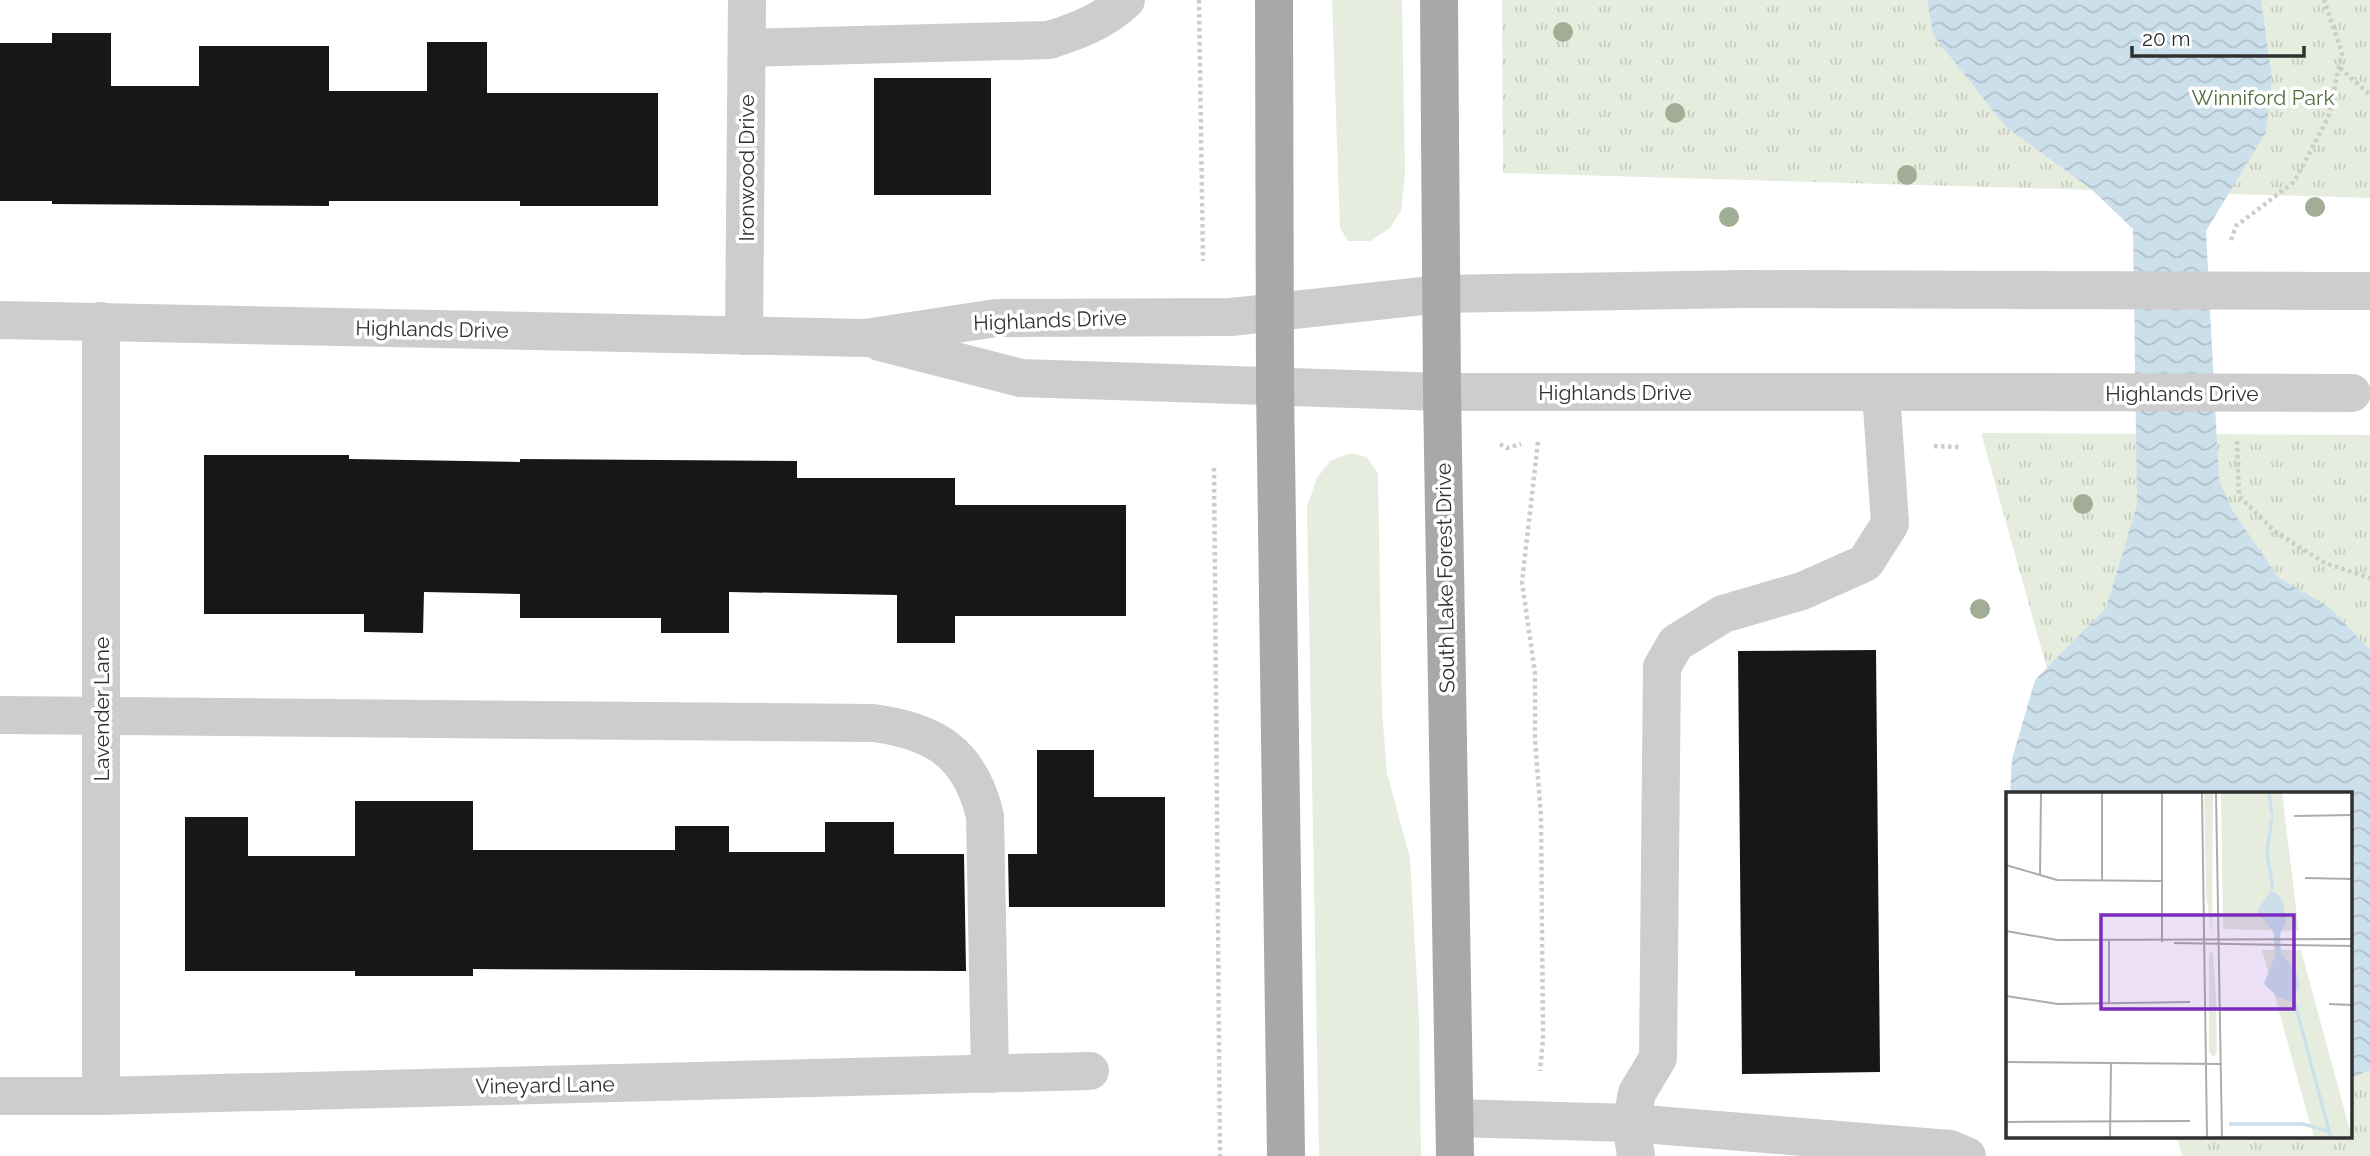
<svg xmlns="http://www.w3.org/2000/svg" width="2370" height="1156" font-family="Raleway,sans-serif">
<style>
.grass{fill:#e6eddf}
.park{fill:url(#park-tufts)}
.water{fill:url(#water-waves)}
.building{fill:#171717}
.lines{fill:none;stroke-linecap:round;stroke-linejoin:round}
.path{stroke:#cdcdcd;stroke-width:4.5;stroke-dasharray:3.5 3.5;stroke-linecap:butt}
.minor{stroke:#cdcdcd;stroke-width:38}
.major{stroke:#a8a8a8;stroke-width:38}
.minor-bridge{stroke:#cdcdcd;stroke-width:38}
.tree{fill:#a1ae95}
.labels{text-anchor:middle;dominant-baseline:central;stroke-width:7;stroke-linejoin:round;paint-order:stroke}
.park-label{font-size:21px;fill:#546b3e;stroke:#fff}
.street-label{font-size:21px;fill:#303030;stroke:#fff}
.inset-river{fill:none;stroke:#cce0ec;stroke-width:3.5}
.inset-road{fill:none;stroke:#acacac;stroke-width:2}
.view{fill:#7b2cbf;fill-opacity:0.15;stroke:#7b2cbf;stroke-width:3.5}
.inset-edge{fill:none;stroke:#303030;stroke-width:3.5}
</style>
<defs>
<pattern id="park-tufts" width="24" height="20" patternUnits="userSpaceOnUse" patternTransform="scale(1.75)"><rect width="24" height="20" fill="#e6eddf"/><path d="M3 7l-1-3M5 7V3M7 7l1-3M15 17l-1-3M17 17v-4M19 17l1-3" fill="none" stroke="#c6ccc0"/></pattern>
<pattern id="water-waves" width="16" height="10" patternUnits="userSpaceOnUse" patternTransform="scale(1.75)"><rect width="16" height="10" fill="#cce0ec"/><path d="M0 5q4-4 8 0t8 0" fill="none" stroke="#b0c0cb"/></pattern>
</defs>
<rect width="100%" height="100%" fill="#fff"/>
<g class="grass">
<path d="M 1332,0 L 1402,0 L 1405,173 L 1401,211 L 1390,228 L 1370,241 L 1348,241 L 1340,228 Z"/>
<path d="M 1351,453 L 1367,457 L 1378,474 L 1382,710 L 1387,773 L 1410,858 L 1419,1019 L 1421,1156 L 1319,1156 L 1307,507 L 1317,478 L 1330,461 Z"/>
</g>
<g class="park">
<path d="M 1502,0 L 2370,0 L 2370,198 L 1503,173 Z"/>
<path d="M 1981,433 L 2370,435 L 2370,1156 L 2182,1156 L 2177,1137 L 2351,1137 L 2351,794 L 2082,794 Z"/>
</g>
<path class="water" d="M 1927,0 L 2261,0 L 2272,79 L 2266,132 L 2206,231 L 2219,481 L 2233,511 L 2278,577 L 2329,607 L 2370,650 L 2370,1070 L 2352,1078 L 2351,794 L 2010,794 L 2012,759 L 2035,680 L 2106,608 L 2137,505 L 2133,229 L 2090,188 L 2006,127 L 1933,35 Z"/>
<g class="building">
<path d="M 52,33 L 111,33 L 111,86 L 199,86 L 199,46 L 329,46 L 329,91 L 427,91 L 427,42 L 487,42 L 487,93 L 658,93 L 658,206 L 520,206 L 520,201 L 329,201 L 329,206 L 52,204 L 52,201 L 0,201 L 0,43 L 52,43 Z"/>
<rect x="874" y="78" width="117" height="117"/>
<path d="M 204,455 L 349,455 L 349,459 L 520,462 L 520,459 L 797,461 L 797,478 L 955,478 L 955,505 L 1126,505 L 1126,616 L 955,616 L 955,643 L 897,643 L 897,595 L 729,592 L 729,633 L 661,633 L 661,618 L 520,618 L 520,594 L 424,592 L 423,633 L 364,632 L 364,614 L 204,614 Z"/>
<path d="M 1876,650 L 1880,1072 L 1742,1074 L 1738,651 Z"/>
<path d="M 1037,750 L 1094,750 L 1094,797 L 1165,797 L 1165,907 L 1009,907 L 1008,854 L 1037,854 Z"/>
<path d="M 355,801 L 473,801 L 473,850 L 675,850 L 675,826 L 729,826 L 729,852 L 825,852 L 825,822 L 894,822 L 894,854 L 964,854 L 966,971 L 473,969 L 473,976 L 355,976 L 355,971 L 185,971 L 185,817 L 248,817 L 248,856 L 355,856 Z"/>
</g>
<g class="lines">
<g class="path">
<path d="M 1199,0 L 1203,261"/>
<path d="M 2340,68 L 2370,95"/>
<path d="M 2231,240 L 2236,226 L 2294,182 L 2328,118 L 2342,53 L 2324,0"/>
<path d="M 2237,441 L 2239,496 L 2274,531 L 2325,563 L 2370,578"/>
<path d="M 1538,442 L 1522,582 L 1535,673 L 1535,739 L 1541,817 L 1543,1039 L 1540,1071"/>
<path d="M 1500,444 L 1507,448 L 1521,444"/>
<path d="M 1934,446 L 1961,447"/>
<path d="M 1214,468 L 1220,1156"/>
</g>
<g class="minor">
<path d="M 747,48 L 1049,40 C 1078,31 1104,21 1126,0"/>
<path d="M 2332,291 L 2370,291"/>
<path d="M 0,320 L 865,338 L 996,318 L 1231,317 L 1441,294 L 1745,289 L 2031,290"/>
<path d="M 101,321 L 101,1096"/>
<path d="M 744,336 L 747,0"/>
<path d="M 880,342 L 1021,378 L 1442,392 L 2024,392"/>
<path d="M 0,715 L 873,723 C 935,731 970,753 985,816 L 990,1074"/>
<path d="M 0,1096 L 101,1096 L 1090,1071"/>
<path d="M 1455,1118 L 1631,1123 L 1637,1093 L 1658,1058 L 1662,667 L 1676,643 L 1723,614 L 1802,591 L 1865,563 L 1890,524 L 1881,392"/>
<path d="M 1636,1156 L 1631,1123 L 1950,1149 L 1967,1156"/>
</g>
<g class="major">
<path d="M 1274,0 L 1275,387 L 1286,1156"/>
<path d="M 1439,0 L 1442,392 L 1455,1156"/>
</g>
<g class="minor-bridge">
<path d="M 2031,290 L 2332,291"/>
<path d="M 2024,392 L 2352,393"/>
</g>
</g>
<g class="tree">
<circle cx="1563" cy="32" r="10"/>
<circle cx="1675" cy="113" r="10"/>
<circle cx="1907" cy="175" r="10"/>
<circle cx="2315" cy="207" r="10"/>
<circle cx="1729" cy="217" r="10"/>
<circle cx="2083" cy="504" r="10"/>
<circle cx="1980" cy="609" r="10"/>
</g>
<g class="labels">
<g class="park-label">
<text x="2263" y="97">Winniford Park</text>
</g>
<g class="street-label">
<text transform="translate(746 168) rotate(-90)">Ironwood Drive</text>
<text transform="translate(1050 320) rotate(-2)">Highlands Drive</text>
<text transform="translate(432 329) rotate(1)">Highlands Drive</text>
<text x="1615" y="392">Highlands Drive</text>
<text x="2182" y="393">Highlands Drive</text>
<text transform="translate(1445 578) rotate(-91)">South Lake Forest Drive</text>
<text transform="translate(101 709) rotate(-90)">Lavender Lane</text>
<text transform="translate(545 1085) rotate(-1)">Vineyard Lane</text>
</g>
</g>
<g transform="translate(2006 792)">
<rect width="346" height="346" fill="#fff"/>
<path d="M 198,1 L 207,1 L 206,142 L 200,103 ZM 203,160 L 207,161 L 210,205 L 211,261 L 207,265 L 203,260 Z" fill="#e6eddf"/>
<path d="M 215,1 L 276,1 L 293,139 L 217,137 ZM 256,158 L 295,158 L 346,346 L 308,346 Z" fill="#e6eddf"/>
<path d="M 265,98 L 276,106 L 280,129 L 274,142 L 275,162 L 290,178 L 294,194 L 286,210 L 272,205 L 258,192 L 269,164 L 268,141 L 251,119 Z" fill="#cce0ec"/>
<path class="inset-river" d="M 263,1 L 266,23M 266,26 L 261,61 L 267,97M 288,208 L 325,346M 223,332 L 297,332 L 322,339"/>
<path class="inset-road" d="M 96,1 L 96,89M 196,1 L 201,346M 210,1 L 216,346M 288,24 L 347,23M 0,73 L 51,88 L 156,89M 34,84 L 35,1M 299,86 L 347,87M 0,139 L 51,148 L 347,147M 103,149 L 103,212M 156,150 L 156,1M 168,151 L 347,154M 0,204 L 52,212 L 184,210M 323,212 L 347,213M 0,270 L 214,272M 0,330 L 184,329M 104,346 L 105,270"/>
<path class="view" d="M 95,123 L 288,123 L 288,217 L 95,217 Z"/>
<rect width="346" height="346" class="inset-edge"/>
</g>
<path d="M2132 46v10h172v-10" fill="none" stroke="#303030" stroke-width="3.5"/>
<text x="2142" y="46" font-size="21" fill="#303030" stroke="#ffffff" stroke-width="5" paint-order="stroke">20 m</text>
</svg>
